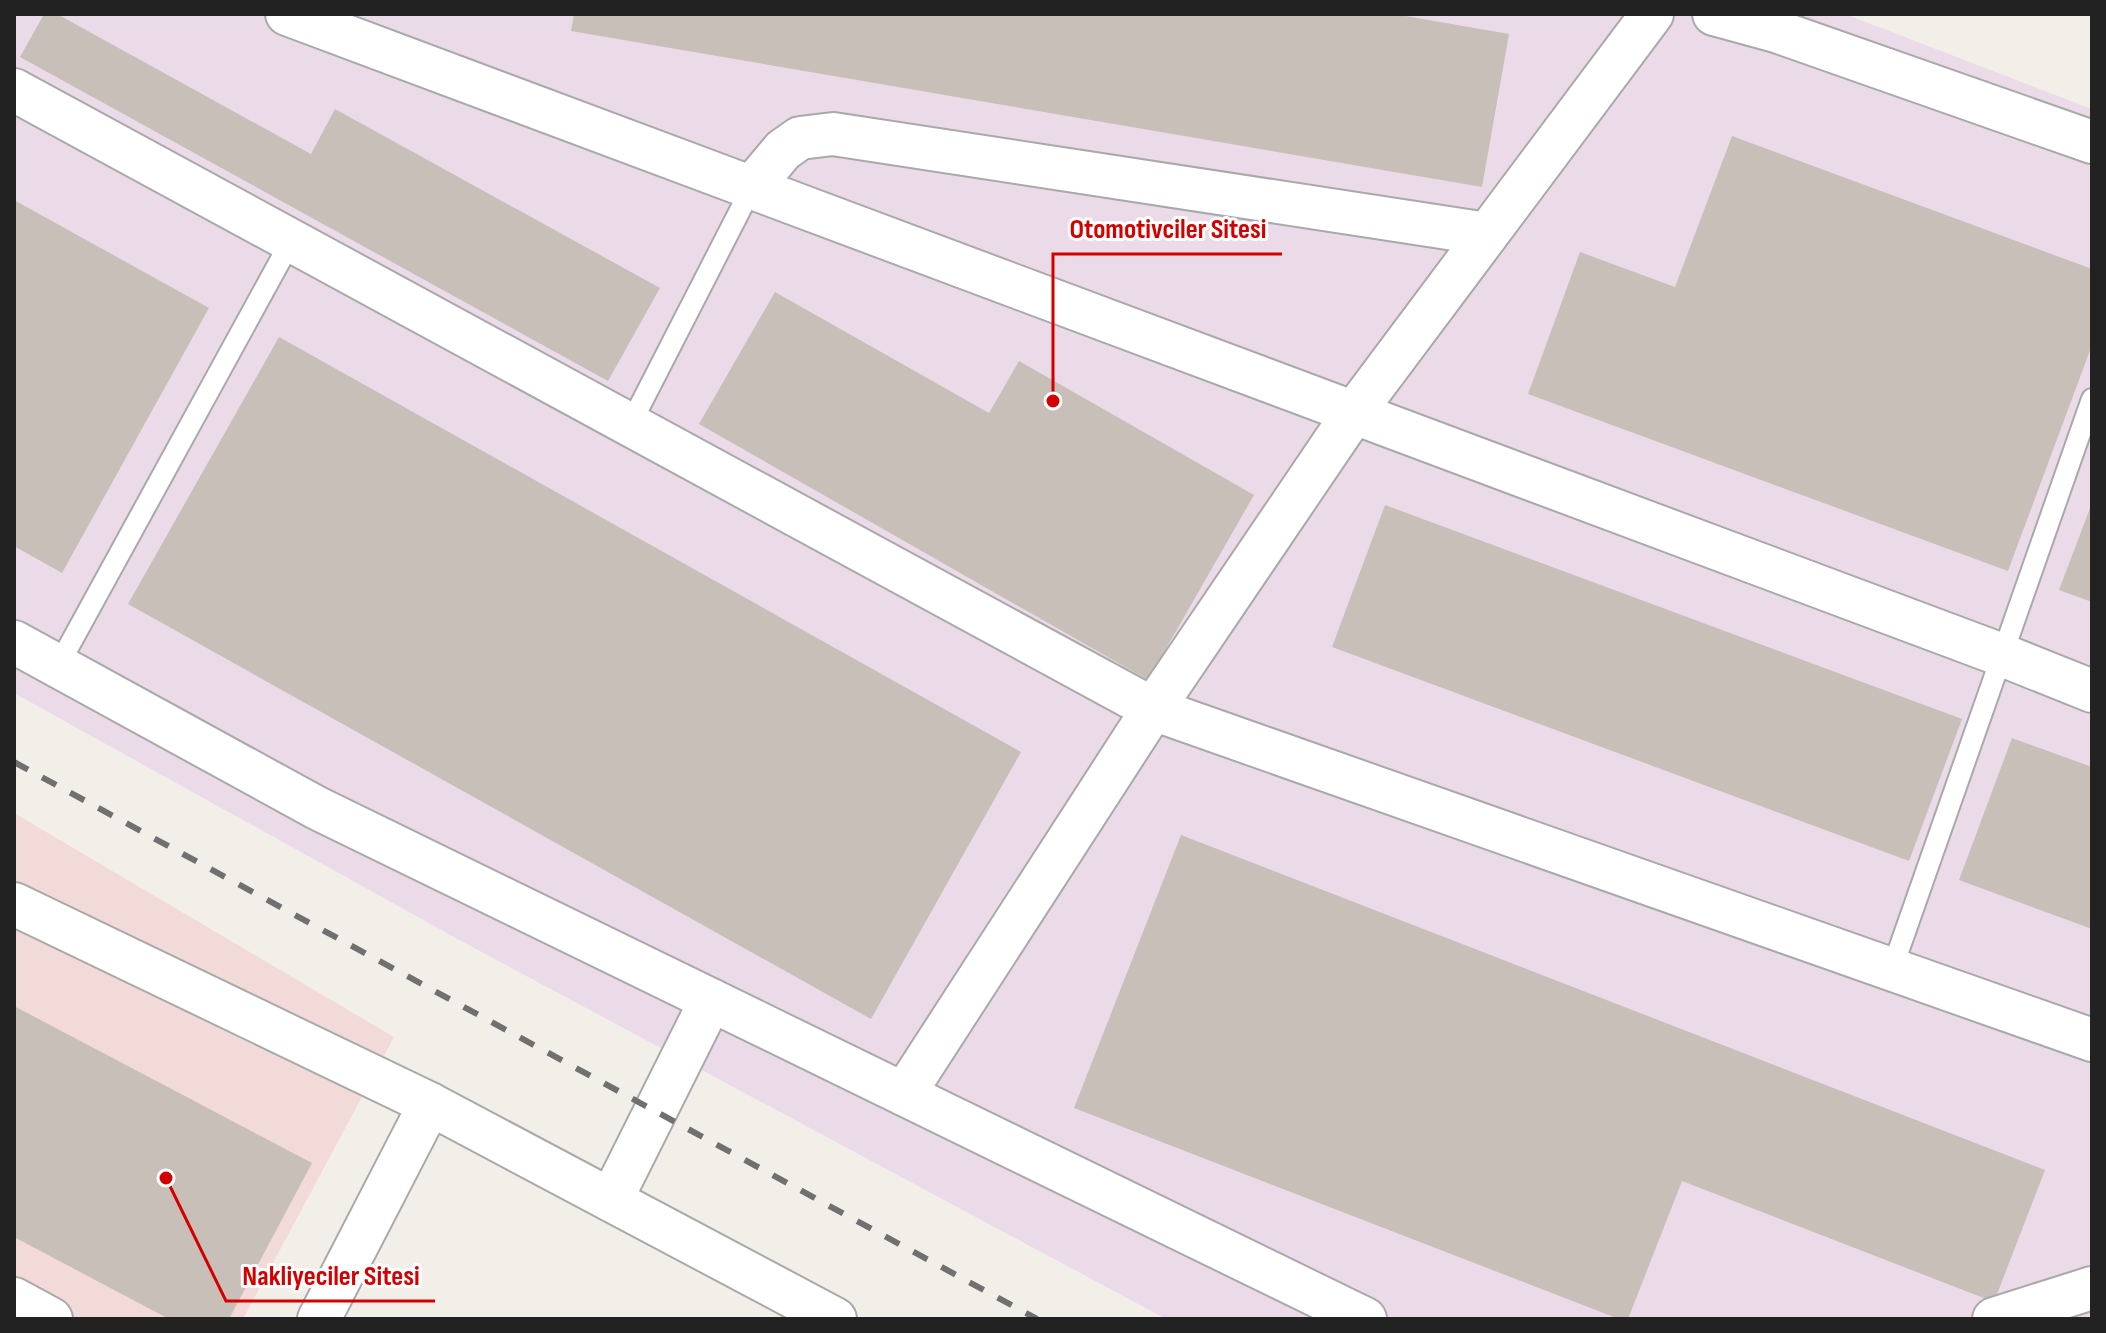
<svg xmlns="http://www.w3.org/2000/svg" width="2106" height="1333" font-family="'Sofia Sans Condensed',sans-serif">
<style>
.commercial{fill:#f2dad9}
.industrial{fill:#ebdbe8}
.building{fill:#c7bfb8}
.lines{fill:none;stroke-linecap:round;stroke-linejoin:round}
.lane-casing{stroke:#a9a9a9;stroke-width:24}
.street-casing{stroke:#a9a9a9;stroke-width:46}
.lane{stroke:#fff;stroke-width:20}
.street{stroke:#fff;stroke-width:42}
.rail{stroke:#707070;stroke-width:6;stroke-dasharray:16 16;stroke-linecap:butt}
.leader{fill:none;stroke:#d40000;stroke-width:3}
.callout-dot{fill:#d40000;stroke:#fff;stroke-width:3}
.callout-label{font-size:28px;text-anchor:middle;font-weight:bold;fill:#d40000;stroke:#fff;stroke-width:6;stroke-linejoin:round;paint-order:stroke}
</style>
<rect width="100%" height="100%" fill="#f2efe9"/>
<path class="commercial" d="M 14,813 L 394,1037 L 243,1319 L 14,1319 Z"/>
<path class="industrial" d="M 14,14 L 1845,14 L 2092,109 L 2092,1319 L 1166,1319 L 463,942 L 14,693 Z"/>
<g class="building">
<path d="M 44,14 L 57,14 L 311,154 L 335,109 L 660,288 L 608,381 L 20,57 Z"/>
<path d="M 574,14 L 1394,14 L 1509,34 L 1482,187 L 571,31 Z"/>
<path d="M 1732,136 L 2092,269 L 2092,345 L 2008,571 L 1528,394 L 1580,252 L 1675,287 Z"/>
<path d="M 14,200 L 209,308 L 62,573 L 14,546 Z"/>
<path d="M 775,292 L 989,413 L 1019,361 L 1254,495 L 1148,680 L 699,424 Z"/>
<path d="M 279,337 L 1021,752 L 871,1019 L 128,604 Z"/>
<path d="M 2092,503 L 2092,602 L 2059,590 Z"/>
<path d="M 1385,505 L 1962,719 L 1909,861 L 1332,647 Z"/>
<path d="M 2012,738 L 2092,767 L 2092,929 L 1959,880 Z"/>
<path d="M 1181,835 L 2045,1170 L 1994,1302 L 1682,1181 L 1628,1319 L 1619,1319 L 1074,1108 Z"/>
<path d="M 14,1006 L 312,1163 L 229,1319 L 169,1319 L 14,1237 Z"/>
</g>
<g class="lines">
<g class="lane-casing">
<g id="lane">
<path d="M 630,425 L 752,187"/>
<path d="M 58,666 L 291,241"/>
<path d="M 1892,969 L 2092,399"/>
</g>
</g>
<g class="street-casing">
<g id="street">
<path d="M 287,14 L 2002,655 L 2092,691"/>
<path d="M 1714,14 L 1776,31 L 2092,142"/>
<path d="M 14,90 L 1153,709 L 2092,1040"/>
<path d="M 752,187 L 783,150 L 800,138 L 833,134 L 1487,234"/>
<path d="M 14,642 L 317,808 L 1365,1319"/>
<path d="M 14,904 L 430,1104 L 835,1319"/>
<path d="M 904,1094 L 1153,709 L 1355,411 L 1652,14"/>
<path d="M 611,1200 L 711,1000"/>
<path d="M 14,1299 L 51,1319"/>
<path d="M 319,1319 L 430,1104"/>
<path d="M 1994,1319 L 2092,1288"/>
</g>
</g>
<use href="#lane" class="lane"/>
<use href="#street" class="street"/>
<path class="rail" d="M 14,762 L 1037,1319"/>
</g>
<path class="leader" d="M1053 401L1053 254H1282M166 1178L226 1301H435"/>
<g class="callout-dot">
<circle cx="1053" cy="401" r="8"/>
<circle cx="166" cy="1178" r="8"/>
</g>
<g class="callout-label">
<text x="1168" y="238">Otomotivciler Sitesi</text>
<text x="331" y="1285">Nakliyeciler Sitesi</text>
</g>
<rect width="2106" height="1333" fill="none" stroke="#222222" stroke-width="32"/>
</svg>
